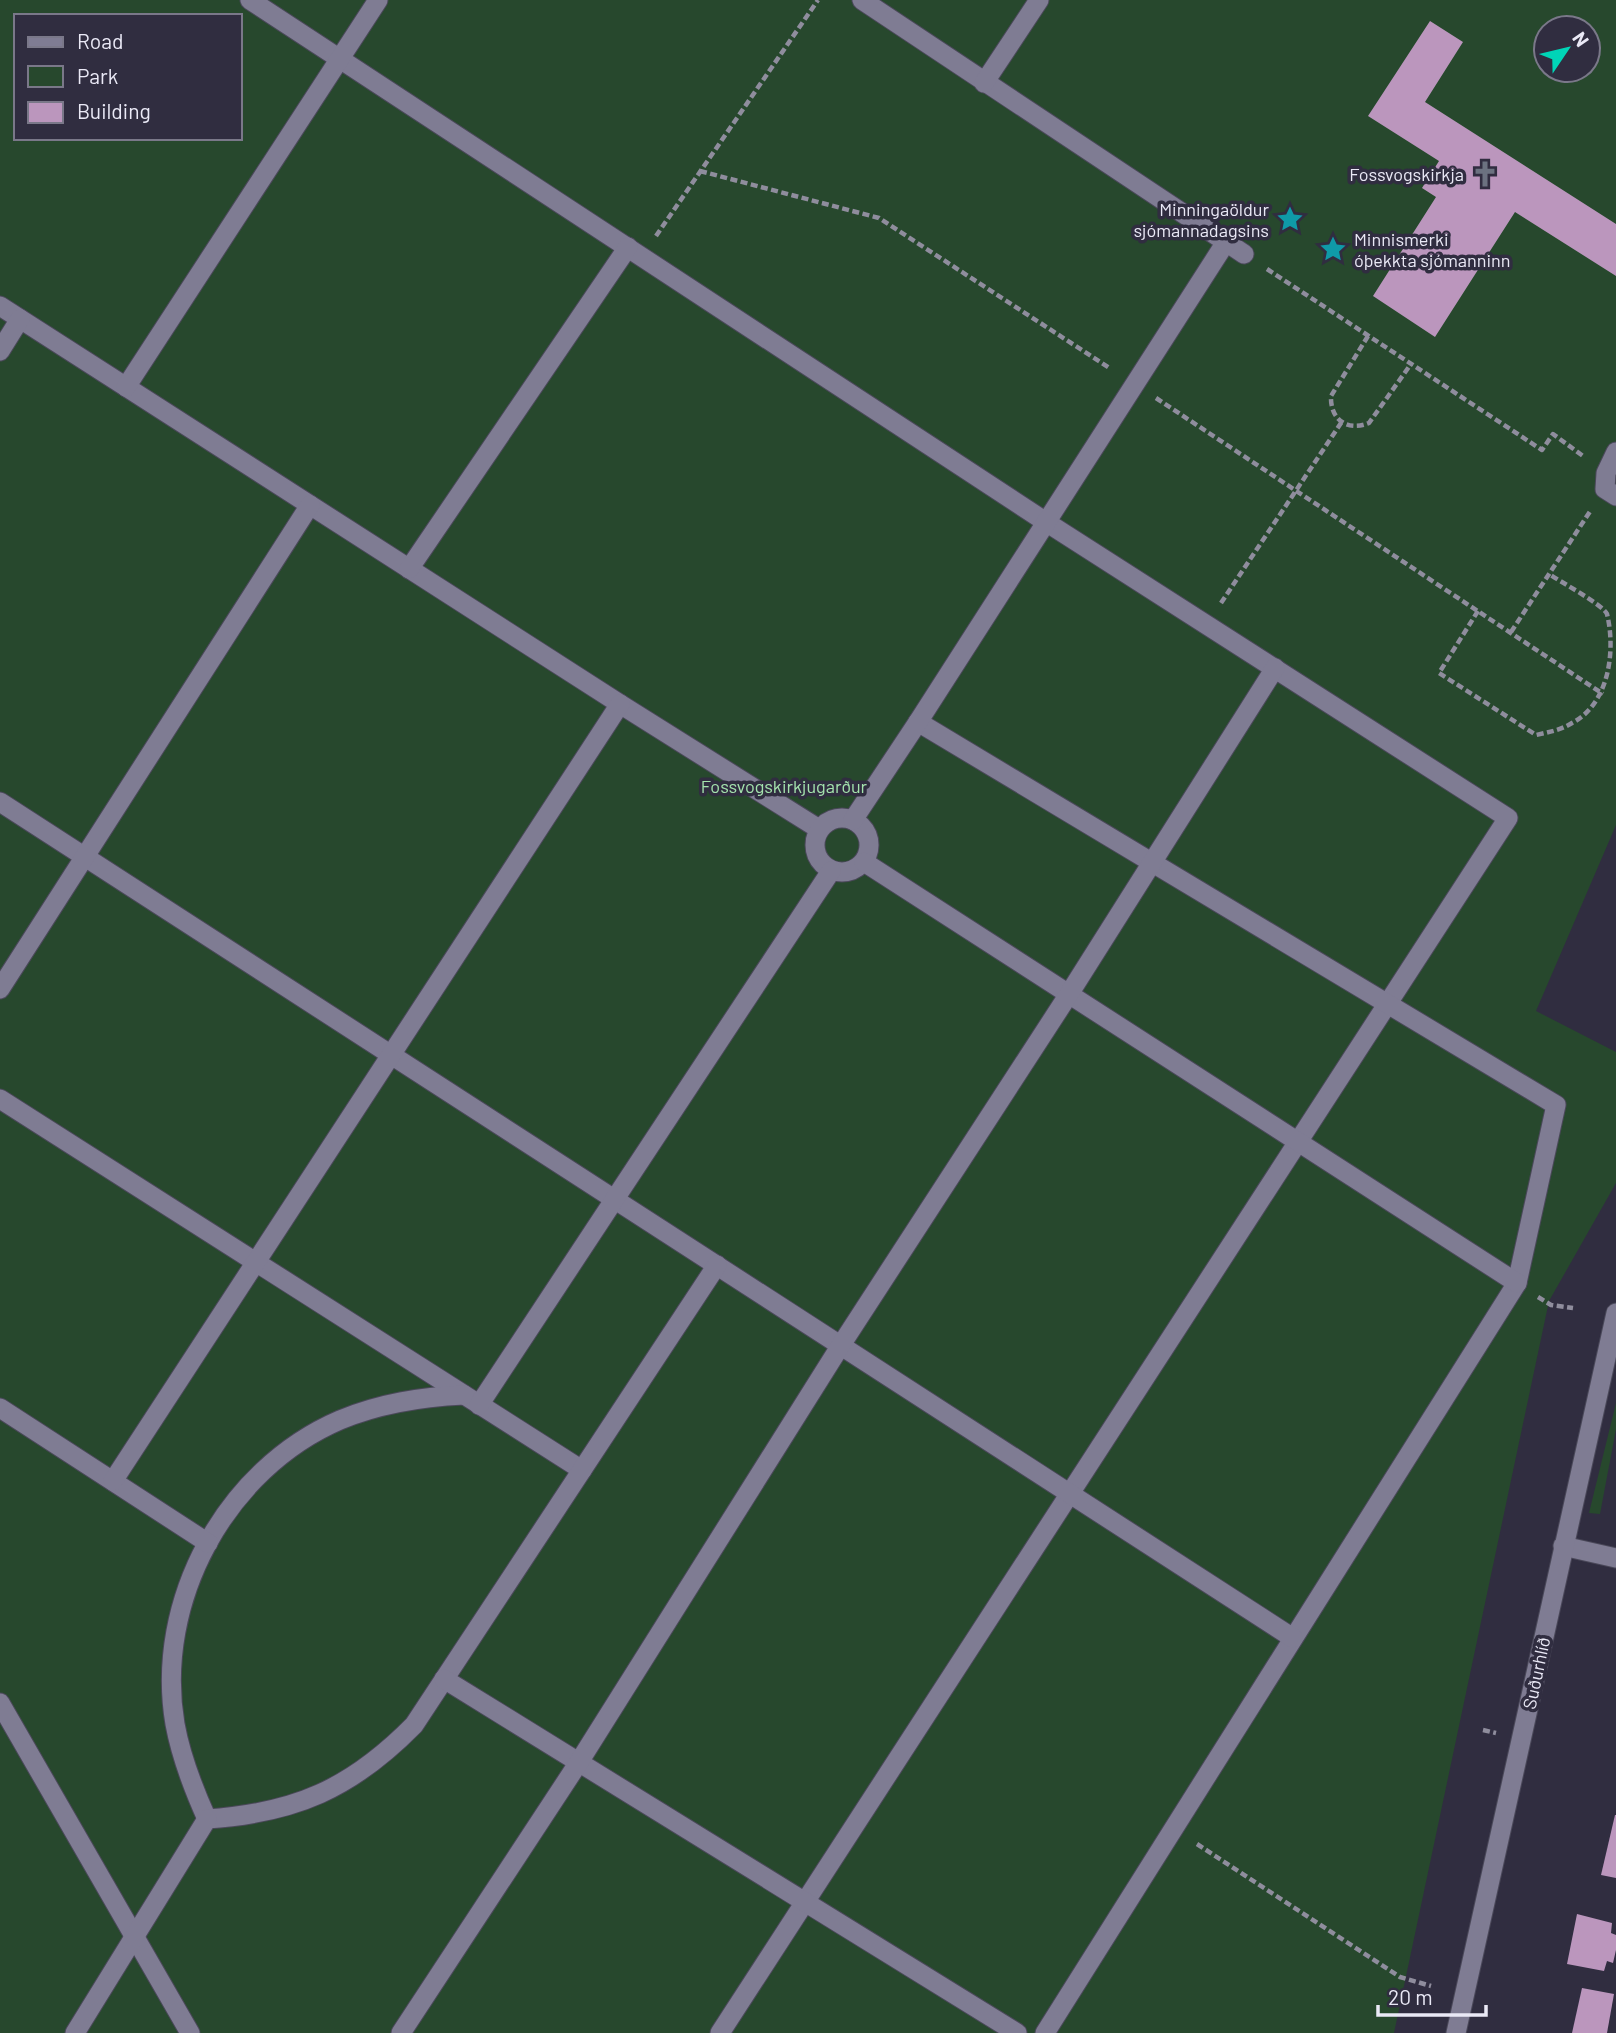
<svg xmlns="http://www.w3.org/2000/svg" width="1616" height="2033" font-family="Barlow,sans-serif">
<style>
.green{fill:#27482d;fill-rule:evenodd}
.building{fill:#bb96bd}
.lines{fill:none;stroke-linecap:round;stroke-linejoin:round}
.service-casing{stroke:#4a4859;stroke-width:21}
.minor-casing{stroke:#4a4859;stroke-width:21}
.path{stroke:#8f8d9d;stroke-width:4.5;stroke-dasharray:7 3.5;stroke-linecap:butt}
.service{stroke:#7f7c93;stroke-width:19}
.minor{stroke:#7f7c93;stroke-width:19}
.labels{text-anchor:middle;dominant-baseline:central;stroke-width:7;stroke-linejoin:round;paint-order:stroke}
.poi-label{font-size:18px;fill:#eae9f6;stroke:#302d40;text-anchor:end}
.park-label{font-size:18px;fill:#a4e3ad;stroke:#302d40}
.street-label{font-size:18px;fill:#eae9f6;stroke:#302d40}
</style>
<rect width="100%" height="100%" fill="#302d40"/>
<g class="green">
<path d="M 0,0 L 1616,0 L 1616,825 L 1536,1011 L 1616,1052 L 1616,1183 L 1549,1301 L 1394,2033 L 0,2033 ZM 16,16 L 240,16 L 240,138 L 16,138 ZM 1546,28 L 1588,28 L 1588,70 L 1546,70 Z"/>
<path d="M 1616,1403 L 1616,1429 L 1600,1514 L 1589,1513 Z"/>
</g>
<g class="building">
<path d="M 1430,21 L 1463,42 L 1425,102 L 1616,224 L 1616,276 L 1515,212 L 1435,337 L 1373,296 L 1436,197 L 1422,188 L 1439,161 L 1368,116 Z"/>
<path d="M 1615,1815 L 1616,1815 L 1616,1878 L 1601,1875 Z"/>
<path d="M 1577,1914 L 1612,1923 L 1611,1933 L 1616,1935 L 1616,1950 L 1613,1963 L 1607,1961 L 1604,1971 L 1567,1964 Z"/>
<path d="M 1582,1988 L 1614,1994 L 1607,2033 L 1572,2033 Z"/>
</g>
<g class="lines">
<g class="service-casing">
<g id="service">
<path d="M 250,0 L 1046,522 L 1508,818 L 720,2033"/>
<path d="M 862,0 L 1244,254"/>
<path d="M 984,83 L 1039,0"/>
<path d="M 0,306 L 620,704 L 819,829"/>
<path d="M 0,351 L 20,319"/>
<path d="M 126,387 L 378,0"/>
<path d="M 1616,452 L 1606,473 L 1605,489 L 1616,496"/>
<path d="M 409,569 L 628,247"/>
<path d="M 918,722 L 1556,1105 L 1517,1283 L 1045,2033"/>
<path d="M 0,802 L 1293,1638"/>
<circle cx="842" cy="845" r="27"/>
<path d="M 853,820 L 918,722 L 1226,242"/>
<path d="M 864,862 L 1517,1283"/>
<path d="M 0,989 L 310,505"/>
<path d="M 0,1099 L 582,1470"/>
<path d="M 464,1395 C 421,1397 381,1403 340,1420 C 226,1469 154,1601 175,1724 C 181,1757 193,1788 207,1819 C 295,1813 351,1789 414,1725 L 717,1265"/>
<path d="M 479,1405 L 831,871"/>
<path d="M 0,1408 L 208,1543"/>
<path d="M 113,1481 L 620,704"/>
<path d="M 444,1679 L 1017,2033"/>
<path d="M 0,1703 L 190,2033"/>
<path d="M 75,2033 L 207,1819"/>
<path d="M 401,2033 L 579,1762 L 841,1345 L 1069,994 L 1275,668"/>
</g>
</g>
<g class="minor-casing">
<g id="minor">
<path d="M 1563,1546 L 1616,1558"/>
<path d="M 1456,2033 L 1616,1313"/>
</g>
</g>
<g class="path">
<path d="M 700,171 L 879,218 L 1111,369"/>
<path d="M 656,236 L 818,0"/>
<path d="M 1267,269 L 1542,450 L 1553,434 L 1583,456"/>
<path d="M 1368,336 L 1331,396 C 1330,419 1347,432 1369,423 L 1411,364"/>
<path d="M 1156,398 L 1603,694"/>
<path d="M 1221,603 L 1341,423"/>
<path d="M 1478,611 L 1439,673 L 1536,735 C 1549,732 1561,730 1572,723 C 1609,704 1616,651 1607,614 C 1603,605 1561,582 1549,574"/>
<path d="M 1511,632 L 1591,510"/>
<path d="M 1538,1297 L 1551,1305 L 1573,1308"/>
<path d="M 1483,1730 L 1496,1733"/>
<path d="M 1197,1844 L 1400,1977 L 1431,1986"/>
</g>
<use href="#service" class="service"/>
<use href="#minor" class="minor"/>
</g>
<defs>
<g id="church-bare" transform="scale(2.1)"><path d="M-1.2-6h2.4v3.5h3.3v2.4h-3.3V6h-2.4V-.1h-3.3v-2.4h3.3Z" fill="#6b7280" stroke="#302d40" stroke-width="2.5" paint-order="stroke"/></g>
<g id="sight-bare" transform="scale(2.1)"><path d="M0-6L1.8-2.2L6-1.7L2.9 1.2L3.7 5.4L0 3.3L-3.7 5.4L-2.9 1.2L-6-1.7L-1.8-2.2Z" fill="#0f9aa8" stroke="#302d40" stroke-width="2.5" paint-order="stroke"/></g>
</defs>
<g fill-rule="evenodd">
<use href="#church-bare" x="1485" y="174"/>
<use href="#sight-bare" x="1290" y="219"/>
<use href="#sight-bare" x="1333" y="249"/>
</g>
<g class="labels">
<g class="poi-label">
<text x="1464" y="174">Fossvogskirkja</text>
<text x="1269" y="209">Minningaöldur<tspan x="1269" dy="21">sjómannadagsins</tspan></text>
<text x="1354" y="239" text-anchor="start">Minnismerki<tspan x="1354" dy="21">óþekkta sjómanninn</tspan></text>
</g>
<g class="park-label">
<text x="784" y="786">Fossvogskirkjugarður</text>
</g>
<g class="street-label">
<text transform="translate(1536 1673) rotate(-78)">Suðurhlíð</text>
</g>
</g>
<rect x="14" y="14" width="228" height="126" fill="#302d40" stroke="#7a7889" stroke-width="2"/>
<rect x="28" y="37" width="35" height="10" fill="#7f7c93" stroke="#7a7889" stroke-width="2"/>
<text x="77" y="49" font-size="21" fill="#eae9f6">Road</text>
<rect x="28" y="66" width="35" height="21" fill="#27482d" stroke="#7a7889" stroke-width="2"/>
<text x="77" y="84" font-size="21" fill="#eae9f6">Park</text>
<rect x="28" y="102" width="35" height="21" fill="#bb96bd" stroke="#7a7889" stroke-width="2"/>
<text x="77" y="119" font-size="21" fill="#eae9f6">Building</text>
<g transform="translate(1567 49) rotate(55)"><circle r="33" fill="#302d40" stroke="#7a7889" stroke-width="2"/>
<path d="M0-5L12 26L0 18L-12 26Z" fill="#00d5b7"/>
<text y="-10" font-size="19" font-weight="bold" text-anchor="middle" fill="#eae9f6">N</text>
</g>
<path d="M1378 2005v10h108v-10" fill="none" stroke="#eae9f6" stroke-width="3.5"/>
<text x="1388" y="2005" font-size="21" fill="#eae9f6" stroke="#302d40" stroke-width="5" paint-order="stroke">20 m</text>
</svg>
